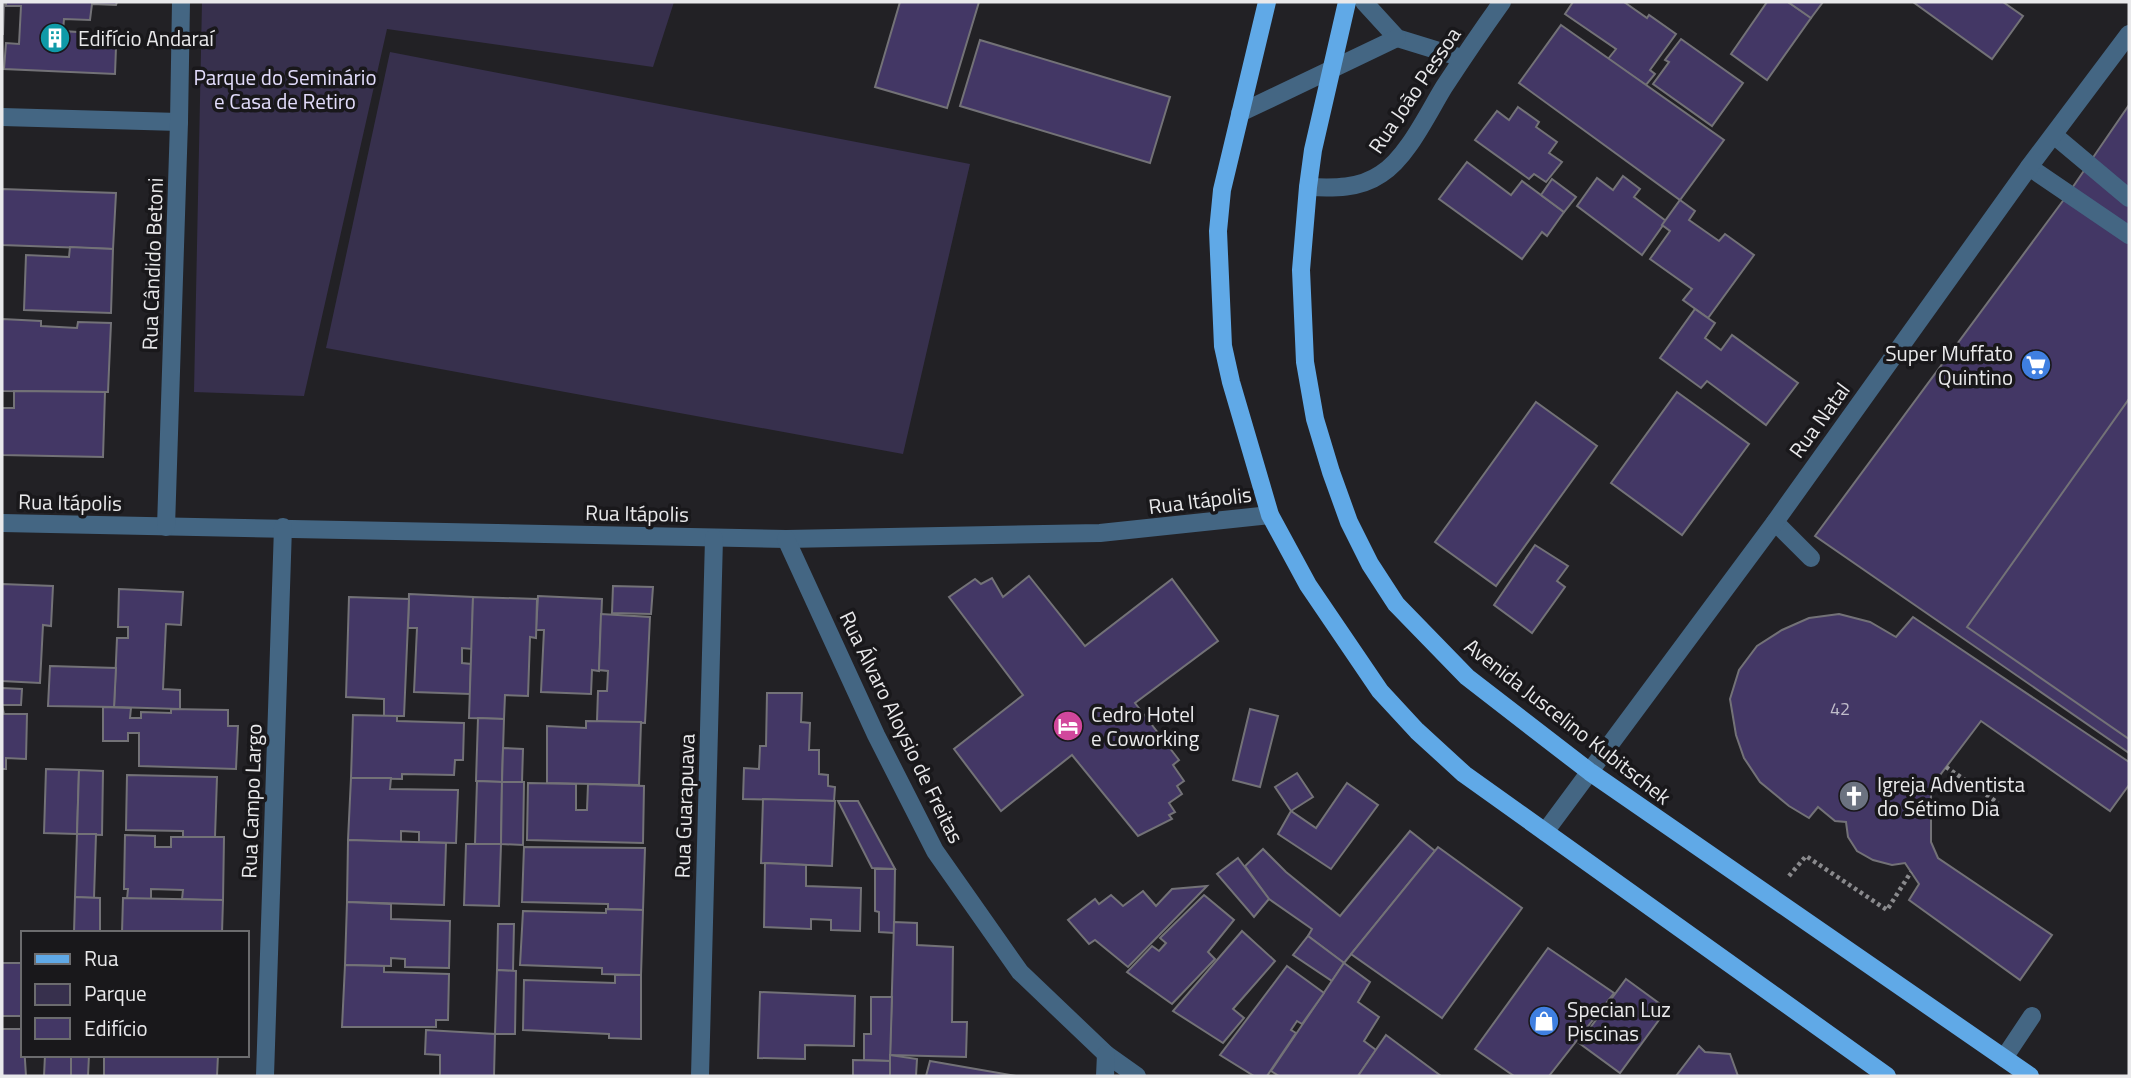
<svg xmlns="http://www.w3.org/2000/svg" width="2131" height="1078" font-family="'Titillium Web',sans-serif">
<style>
.green{fill:#37304d}
.building{fill:#433765;stroke:#737277;stroke-width:2}
.lines{fill:none;stroke-linecap:round;stroke-linejoin:round}
.path{stroke:#8a8a8d;stroke-width:4.5;stroke-dasharray:3.5 3.5;stroke-linecap:butt}
.lane{stroke:#446683;stroke-width:18}
.street{stroke:#446683;stroke-width:18}
.primary{stroke:#60a9e7;stroke-width:18}
.labels{text-anchor:middle;dominant-baseline:central;stroke-width:7;stroke-linejoin:round;paint-order:stroke}
.number-label{font-size:18px;fill:#c0bcca}
.poi-label{font-size:21px;fill:#e9e9eb;stroke:#19181b;text-anchor:start}
.park-label{font-size:21px;fill:#e2dcfb;stroke:#19181b}
.street-label{font-size:21px;fill:#e9e9eb;stroke:#19181b}
</style>
<rect width="100%" height="100%" fill="#222125"/>
<g class="green">
<path d="M 202,2 L 674,2 L 653,67 L 387,29 L 304,396 L 194,392 Z"/>
<path d="M 390,52 L 970,164 L 903,454 L 326,348 Z"/>
</g>
<g class="building">
<path d="M 2,2 L 4,2 L 3,34 L 2,34 Z"/>
<path d="M 6,2 L 117,2 L 116,5 L 92,4 L 90,20 L 64,19 L 63,31 L 92,33 L 91,46 L 116,47 L 115,74 L 4,69 L 6,43 L 19,44 L 21,6 L 6,6 Z"/>
<path d="M 900,2 L 979,2 L 947,108 L 875,87 Z"/>
<path d="M 1573,2 L 1624,2 L 1647,18 L 1649,15 L 1676,34 L 1650,70 L 1655,74 L 1646,85 L 1608,59 L 1616,49 L 1565,14 Z"/>
<path d="M 1767,2 L 1788,2 L 1811,18 L 1767,80 L 1731,54 Z"/>
<path d="M 1788,2 L 1823,2 L 1811,18 Z"/>
<path d="M 1913,2 L 2003,2 L 2023,16 L 1992,59 Z"/>
<path d="M 1561,25 L 1724,140 L 1680,200 L 1519,83 Z"/>
<path d="M 1681,39 L 1743,83 L 1712,126 L 1653,84 L 1669,62 L 1665,60 Z"/>
<path d="M 980,40 L 1170,97 L 1150,163 L 960,106 Z"/>
<path d="M 2129,105 L 2129,753 L 1815,536 L 2068,194 Z"/>
<path d="M 1518,107 L 1539,122 L 1536,127 L 1557,142 L 1549,153 L 1562,162 L 1546,182 L 1534,174 L 1529,179 L 1475,140 L 1497,111 L 1509,120 Z"/>
<path d="M 1467,162 L 1511,195 L 1522,181 L 1564,212 L 1547,236 L 1542,232 L 1522,259 L 1439,199 Z"/>
<path d="M 1623,176 L 1640,189 L 1634,197 L 1666,221 L 1642,255 L 1577,206 L 1597,178 L 1613,190 Z"/>
<path d="M 1552,179 L 1576,197 L 1564,212 L 1541,195 Z"/>
<path d="M 2,189 L 116,193 L 113,249 L 2,245 Z"/>
<path d="M 1680,200 L 1695,211 L 1689,220 L 1719,241 L 1725,234 L 1754,255 L 1708,318 L 1683,300 L 1692,289 L 1650,259 L 1670,231 L 1662,225 Z"/>
<path d="M 70,247 L 113,249 L 111,313 L 24,310 L 26,255 L 69,257 Z"/>
<path d="M 1695,309 L 1715,323 L 1705,338 L 1721,350 L 1732,335 L 1798,383 L 1766,425 L 1707,381 L 1701,388 L 1660,358 Z"/>
<path d="M 2,319 L 41,321 L 41,326 L 77,328 L 78,322 L 111,323 L 108,392 L 2,391 Z"/>
<path d="M 14,391 L 105,392 L 103,457 L 2,455 L 2,408 L 14,408 Z"/>
<path d="M 1677,392 L 1749,444 L 1682,535 L 1611,483 Z"/>
<path d="M 2129,399 L 2129,739 L 1967,627 Z"/>
<path d="M 1536,402 L 1597,446 L 1496,586 L 1435,542 Z"/>
<path d="M 1535,545 L 1568,566 L 1557,581 L 1565,587 L 1532,633 L 1494,605 Z"/>
<path d="M 1029,576 L 1085,646 L 1172,579 L 1218,641 L 1135,703 L 1179,760 L 1173,765 L 1184,781 L 1177,786 L 1182,794 L 1169,803 L 1175,812 L 1169,815 L 1172,819 L 1138,836 L 1072,755 L 1001,811 L 954,749 L 1023,695 L 949,597 L 975,579 L 981,584 L 992,578 L 1003,597 Z"/>
<path d="M 2,584 L 53,586 L 51,626 L 43,625 L 40,683 L 2,681 Z"/>
<path d="M 613,586 L 653,587 L 651,614 L 612,613 Z"/>
<path d="M 119,589 L 183,592 L 181,625 L 166,624 L 163,689 L 180,690 L 180,709 L 114,707 L 117,638 L 128,638 L 128,627 L 118,627 Z"/>
<path d="M 409,594 L 473,597 L 472,649 L 462,648 L 462,663 L 471,664 L 470,694 L 414,692 L 417,628 L 408,628 Z"/>
<path d="M 538,596 L 602,599 L 599,671 L 592,670 L 591,694 L 541,692 L 544,630 L 536,630 Z"/>
<path d="M 349,597 L 409,599 L 404,716 L 384,716 L 384,699 L 346,697 Z"/>
<path d="M 473,597 L 537,599 L 536,638 L 530,637 L 528,696 L 505,695 L 504,719 L 469,718 Z"/>
<path d="M 601,614 L 650,617 L 645,723 L 597,721 L 598,691 L 607,691 L 608,671 L 599,670 Z"/>
<path d="M 1839,614 L 1870,622 L 1896,637 L 1913,617 L 2129,762 L 2129,785 L 2110,811 L 1981,721 L 1931,787 L 1931,842 L 1938,858 L 2052,935 L 2020,980 L 1909,900 L 1919,884 L 1905,863 L 1892,865 L 1873,860 L 1857,851 L 1848,837 L 1846,822 L 1835,821 L 1818,807 L 1809,818 L 1789,806 L 1760,782 L 1744,758 L 1736,735 L 1730,699 L 1739,670 L 1757,646 L 1782,630 L 1809,618 Z"/>
<path d="M 50,666 L 116,668 L 114,707 L 48,706 Z"/>
<path d="M 2,688 L 22,689 L 21,705 L 2,705 Z"/>
<path d="M 767,693 L 802,693 L 801,722 L 810,723 L 809,750 L 819,750 L 819,774 L 828,775 L 828,786 L 835,787 L 834,801 L 743,799 L 744,768 L 759,769 L 760,746 L 766,746 Z"/>
<path d="M 2,705 L 4,714 L 27,714 L 26,759 L 6,758 L 6,769 L 2,769 Z"/>
<path d="M 103,707 L 131,708 L 130,718 L 141,718 L 141,712 L 171,713 L 171,709 L 228,710 L 228,726 L 238,726 L 236,769 L 139,766 L 139,733 L 128,733 L 128,741 L 103,741 Z"/>
<path d="M 1250,709 L 1278,716 L 1260,787 L 1233,780 Z"/>
<path d="M 353,715 L 397,716 L 397,721 L 464,723 L 463,760 L 455,760 L 454,775 L 402,774 L 402,779 L 351,778 Z"/>
<path d="M 478,718 L 504,719 L 502,782 L 476,781 Z"/>
<path d="M 586,721 L 641,722 L 639,785 L 547,783 L 547,726 L 586,728 Z"/>
<path d="M 503,748 L 523,749 L 522,782 L 502,782 Z"/>
<path d="M 46,769 L 79,770 L 77,834 L 44,833 Z"/>
<path d="M 79,770 L 103,771 L 102,835 L 77,834 Z"/>
<path d="M 1297,773 L 1313,797 L 1291,811 L 1275,787 Z"/>
<path d="M 127,775 L 217,777 L 215,837 L 183,837 L 183,831 L 126,830 Z"/>
<path d="M 351,778 L 391,778 L 390,789 L 458,790 L 456,843 L 419,842 L 419,832 L 401,831 L 401,842 L 348,840 Z"/>
<path d="M 477,781 L 502,782 L 501,844 L 475,844 Z"/>
<path d="M 502,782 L 524,782 L 523,845 L 501,844 Z"/>
<path d="M 528,783 L 576,784 L 576,810 L 587,810 L 588,784 L 644,786 L 643,843 L 527,840 Z"/>
<path d="M 1347,783 L 1378,805 L 1331,869 L 1278,834 L 1291,811 L 1316,828 Z"/>
<path d="M 763,799 L 835,801 L 832,866 L 761,863 Z"/>
<path d="M 838,801 L 858,801 L 895,869 L 872,868 Z"/>
<path d="M 1410,831 L 1435,851 L 1344,963 L 1308,936 L 1312,929 L 1269,899 L 1245,866 L 1263,849 L 1286,872 L 1340,916 Z"/>
<path d="M 77,834 L 96,834 L 94,898 L 75,897 Z"/>
<path d="M 125,835 L 155,836 L 155,847 L 171,847 L 171,837 L 224,837 L 223,901 L 182,899 L 183,890 L 151,889 L 151,899 L 127,899 L 128,889 L 124,889 Z"/>
<path d="M 348,840 L 446,843 L 444,905 L 347,902 Z"/>
<path d="M 466,844 L 501,844 L 499,906 L 464,905 Z"/>
<path d="M 524,847 L 645,848 L 643,910 L 608,909 L 608,904 L 522,902 Z"/>
<path d="M 1438,847 L 1522,908 L 1442,1018 L 1351,954 Z"/>
<path d="M 1238,858 L 1269,899 L 1254,917 L 1217,874 Z"/>
<path d="M 765,863 L 806,865 L 806,886 L 861,888 L 860,931 L 831,930 L 831,920 L 811,919 L 811,929 L 764,927 Z"/>
<path d="M 875,869 L 895,869 L 894,933 L 879,932 L 879,912 L 875,911 Z"/>
<path d="M 1207,886 L 1128,967 L 1095,940 L 1089,944 L 1068,920 L 1095,899 L 1099,904 L 1111,895 L 1123,906 L 1143,891 L 1156,906 L 1172,889 Z"/>
<path d="M 1204,895 L 1234,920 L 1208,952 L 1215,959 L 1172,1004 L 1127,972 L 1152,946 L 1159,951 L 1166,943 L 1160,938 Z"/>
<path d="M 75,897 L 100,898 L 100,933 L 74,933 Z"/>
<path d="M 123,898 L 223,900 L 222,933 L 122,933 Z"/>
<path d="M 347,902 L 391,904 L 391,919 L 450,921 L 449,968 L 405,967 L 405,959 L 391,958 L 391,966 L 345,965 Z"/>
<path d="M 606,909 L 643,910 L 641,975 L 602,974 L 602,968 L 520,965 L 523,911 L 606,913 Z"/>
<path d="M 894,922 L 917,923 L 917,945 L 953,947 L 952,1022 L 967,1022 L 966,1057 L 890,1055 Z"/>
<path d="M 498,924 L 514,924 L 513,971 L 497,970 Z"/>
<path d="M 1242,931 L 1275,961 L 1233,1009 L 1244,1018 L 1223,1043 L 1173,1011 Z"/>
<path d="M 1308,936 L 1344,963 L 1332,981 L 1293,955 Z"/>
<path d="M 1548,948 L 1614,993 L 1549,1076 L 1514,1076 L 1475,1049 Z"/>
<path d="M 2,963 L 22,963 L 21,1016 L 2,1016 Z"/>
<path d="M 1344,963 L 1370,982 L 1358,1002 L 1379,1017 L 1364,1041 L 1376,1050 L 1358,1076 L 1279,1076 L 1271,1071 Z"/>
<path d="M 345,965 L 384,966 L 384,972 L 449,974 L 448,1020 L 436,1020 L 436,1027 L 342,1027 Z"/>
<path d="M 1287,966 L 1324,993 L 1302,1024 L 1297,1021 L 1291,1030 L 1296,1033 L 1267,1076 L 1254,1076 L 1220,1055 Z"/>
<path d="M 497,970 L 516,971 L 515,1034 L 495,1034 Z"/>
<path d="M 615,975 L 641,975 L 641,1039 L 609,1038 L 609,1034 L 523,1030 L 524,980 L 615,983 Z"/>
<path d="M 1626,979 L 1667,1009 L 1620,1073 L 1579,1043 Z"/>
<path d="M 760,992 L 855,996 L 854,1046 L 805,1045 L 805,1059 L 758,1058 Z"/>
<path d="M 871,997 L 892,997 L 890,1061 L 864,1060 L 864,1034 L 871,1034 Z"/>
<path d="M 2,1029 L 23,1029 L 26,1076 L 2,1076 Z"/>
<path d="M 426,1030 L 495,1034 L 494,1076 L 440,1076 L 440,1055 L 425,1054 Z"/>
<path d="M 1386,1035 L 1441,1076 L 1358,1076 Z"/>
<path d="M 1699,1046 L 1705,1052 L 1730,1054 L 1738,1076 L 1676,1076 Z"/>
<path d="M 45,1055 L 71,1055 L 71,1076 L 44,1076 Z"/>
<path d="M 71,1055 L 89,1055 L 88,1076 L 71,1076 Z"/>
<path d="M 104,1055 L 218,1055 L 217,1076 L 104,1076 Z"/>
<path d="M 890,1055 L 917,1059 L 916,1076 L 890,1076 Z"/>
<path d="M 853,1060 L 890,1061 L 890,1076 L 853,1076 Z"/>
<path d="M 930,1061 L 1016,1076 L 926,1076 Z"/>
</g>
<g class="lines">
<g class="path">
<path d="M 1946,767 L 1998,803"/>
<path d="M 1789,876 L 1806,856 L 1887,910 L 1911,872"/>
</g>
<g class="lane">
<path d="M 2055,136 L 2129,198"/>
<path d="M 2029,167 L 2129,235"/>
<path d="M 1775,522 L 1811,558"/>
<path d="M 2004,1058 L 2032,1016"/>
</g>
<g class="street">
<path d="M 1364,2 L 1397,38 L 1462,58"/>
<path d="M 1240,113 L 1397,38"/>
<path d="M 2,117 L 179,122"/>
<path d="M 1308,187 C 1334,188 1359,189 1381,174 C 1407,158 1428,113 1444,87 C 1463,58 1482,30 1502,2"/>
<path d="M 2,523 L 786,539 L 1100,533 L 1270,515"/>
<path d="M 166,527 L 179,122 L 181,2"/>
<path d="M 786,539 L 876,735 L 935,851 L 1020,972 L 1106,1054 L 1137,1076"/>
<path d="M 1545,832 L 1775,522 L 2029,167 L 2129,34"/>
<path d="M 265,1076 L 283,527"/>
<path d="M 700,1076 L 714,538"/>
<path d="M 1105,1076 L 1106,1054"/>
</g>
<g class="primary">
<path d="M 1267,2 L 1222,190 L 1218,231 L 1223,346 L 1231,382 L 1270,515 L 1308,585 L 1380,691 L 1417,731 L 1464,774 L 1887,1076"/>
<path d="M 1347,2 L 1313,150 L 1308,187 L 1301,270 L 1305,362 L 1315,419 L 1331,472 L 1349,522 L 1370,564 L 1396,604 L 1467,677 L 1590,772 L 2030,1076"/>
</g>
</g>
<defs>
<g id="building-disc" transform="scale(1.575)"><circle r="9.5" fill="#0f9aa8" stroke="#19181b"/><path d="M-4-6H4V6H1V3H-1V6H-4ZM-2.5-4.3h1.7v1.8h-1.7ZM.8-4.3h1.7v1.8H.8ZM-2.5-1h1.7V.8h-1.7ZM.8-1h1.7V.8H.8Z" fill="#fff"/></g>
<g id="supermarket-disc" transform="scale(1.575)"><circle r="9.5" fill="#3f7fe0" stroke="#19181b"/><path d="M-6-5.5h2.5l.6 2H6L4.5 2H-2.5L-4.4-4H-6ZM-1.5 3.2a1.3 1.3 0 1 0 .1 0ZM3 3.2a1.3 1.3 0 1 0 .1 0Z" fill="#fff"/></g>
<g id="hotel-disc" transform="scale(1.575)"><circle r="9.5" fill="#d1479c" stroke="#19181b"/><path d="M-6-4.5h1.5V1H6V5H4.5V3h-9V5H-6ZM-4 0a1.8 1.8 0 1 1 3.6 0ZM.5 0V-2.5h3Q6-2.5 6 0Z" fill="#fff"/></g>
<g id="church-disc" transform="scale(1.575)"><circle r="9.5" fill="#6b7280" stroke="#19181b"/><path d="M-1.2-6h2.4v3.5h3.3v2.4h-3.3V6h-2.4V-.1h-3.3v-2.4h3.3Z" fill="#fff"/></g>
<g id="shop-disc" transform="scale(1.575)"><circle r="9.5" fill="#3f7fe0" stroke="#19181b"/><path d="M-5-2.5h2.3a2.7 3.5 0 0 1 5.4 0H5L5.5 6h-11ZM-1.5-2.5h3a1.5 2.3 0 0 0-3 0Z" fill="#fff"/></g>
</defs>
<g fill-rule="evenodd">
<use href="#building-disc" x="55" y="38"/>
<use href="#supermarket-disc" x="2036" y="365"/>
<use href="#hotel-disc" x="1068" y="726"/>
<use href="#church-disc" x="1854" y="796"/>
<use href="#shop-disc" x="1544" y="1021"/>
</g>
<g class="labels">
<g class="number-label">
<text x="1840" y="708">42</text>
</g>
<g class="poi-label">
<text x="78" y="38">Edifício Andaraí</text>
<text x="2013" y="353" text-anchor="end">Super Muffato<tspan x="2013" dy="24">Quintino</tspan></text>
<text x="1091" y="714">Cedro Hotel<tspan x="1091" dy="24">e Coworking</tspan></text>
<text x="1877" y="784">Igreja Adventista<tspan x="1877" dy="24">do Sétimo Dia</tspan></text>
<text x="1567" y="1009">Specian Luz<tspan x="1567" dy="24">Piscinas</tspan></text>
</g>
<g class="park-label">
<text x="285" y="77">Parque do Seminário<tspan x="285" dy="24">e Casa de Retiro</tspan></text>
</g>
<g class="street-label">
<text transform="translate(1414 90) rotate(-56)">Rua João Pessoa</text>
<text transform="translate(152 264) rotate(-88)">Rua Cândido Betoni</text>
<text transform="translate(1819 420) rotate(-54)">Rua Natal</text>
<text transform="translate(1200 500) rotate(-7)">Rua Itápolis</text>
<text transform="translate(70 502) rotate(1)">Rua Itápolis</text>
<text transform="translate(637 513) rotate(1)">Rua Itápolis</text>
<text transform="translate(1568 721) rotate(38)">Avenida Juscelino Kubitschek</text>
<text transform="translate(902 727) rotate(64)">Rua Álvaro Aloysio de Freitas</text>
<text transform="translate(251 801) rotate(-88)">Rua Campo Largo</text>
<text transform="translate(684 806) rotate(-88)">Rua Guarapuava</text>
</g>
</g>
<rect width="2131" height="1078" fill="none" stroke="#e9e9eb" stroke-width="7"/>
<rect x="21" y="931" width="228" height="126" fill="#19181b" stroke="#6c6c6e" stroke-width="2"/>
<rect x="35" y="954" width="35" height="10" fill="#60a9e7" stroke="#6c6c6e" stroke-width="2"/>
<text x="84" y="966" font-size="21" fill="#e9e9eb">Rua</text>
<rect x="35" y="984" width="35" height="21" fill="#37304d" stroke="#6c6c6e" stroke-width="2"/>
<text x="84" y="1001" font-size="21" fill="#e9e9eb">Parque</text>
<rect x="35" y="1018" width="35" height="21" fill="#433765" stroke="#6c6c6e" stroke-width="2"/>
<text x="84" y="1036" font-size="21" fill="#e9e9eb">Edifício</text>
</svg>
